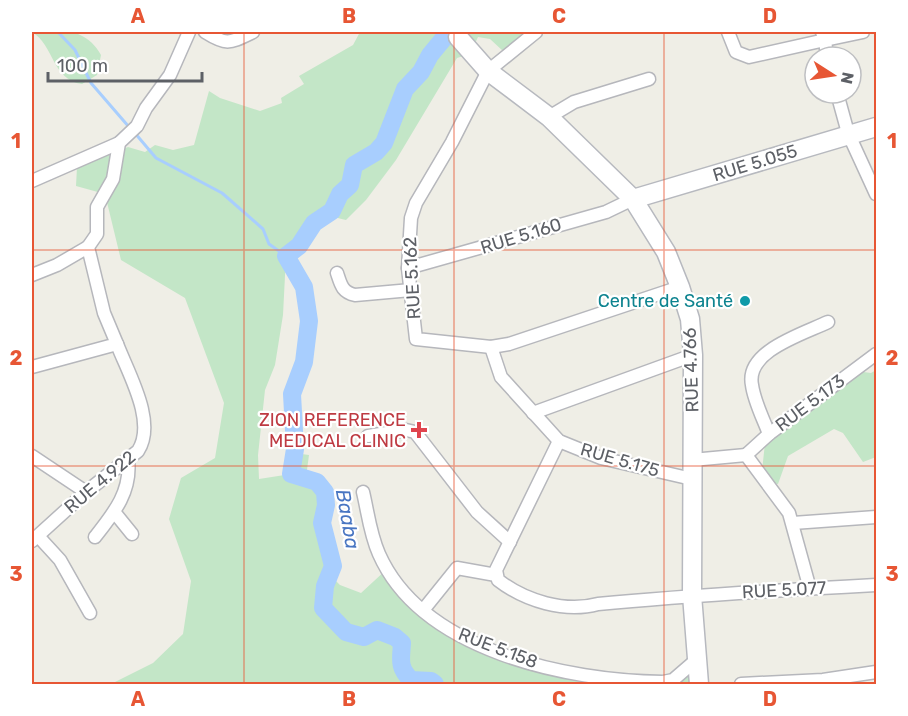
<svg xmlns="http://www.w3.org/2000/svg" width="908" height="716" font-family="Rubik,sans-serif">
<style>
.green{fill:#c3e6c7}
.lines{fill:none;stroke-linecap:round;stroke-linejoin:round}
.stream{stroke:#a8cefe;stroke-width:3}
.river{stroke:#a8cefe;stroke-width:18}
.street-casing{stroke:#b6b7bc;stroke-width:15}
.secondary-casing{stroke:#b7b9bf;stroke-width:21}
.street{stroke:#fff;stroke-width:12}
.secondary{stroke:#fff;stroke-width:18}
.grid{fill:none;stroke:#e75634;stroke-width:1.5;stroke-opacity:0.55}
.culture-dot{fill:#0f9aa8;stroke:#fff;stroke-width:2}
.health-dot{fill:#e0444e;stroke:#fff;stroke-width:2}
.labels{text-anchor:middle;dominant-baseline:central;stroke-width:4.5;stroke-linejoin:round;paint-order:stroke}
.street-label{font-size:18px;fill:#5d6066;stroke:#fff}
.culture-label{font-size:18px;fill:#0d838f;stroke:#fff;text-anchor:end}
.health-label{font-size:18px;fill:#be3a42;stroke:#fff;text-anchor:end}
.water-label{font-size:20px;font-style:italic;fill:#4976c2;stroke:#fff}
.neatline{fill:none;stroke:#e75634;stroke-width:2}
.grid-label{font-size:20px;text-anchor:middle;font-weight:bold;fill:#e75634}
</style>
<rect width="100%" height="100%" fill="#efeee6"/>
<g class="green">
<path d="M 32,32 C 59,28 86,28 101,55 L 97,75 L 82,84 C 52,80 54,45 32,32 Z"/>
<path d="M 360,32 L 528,32 L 503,51 L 490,39 L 478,37 L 470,54 L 457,58 L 396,160 L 366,200 L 346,220 C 317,213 323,216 308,236 C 301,244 293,248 286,256 L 283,315 L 275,365 L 265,390 L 258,455 L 259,479 L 291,474 L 294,453 L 309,455 L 306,477 C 312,480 319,481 323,487 C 331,500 321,511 323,524 C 325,542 336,557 330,575 L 340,585 L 361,593 L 387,569 L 430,618 L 526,661 L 663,682 L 695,661 L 699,684 L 111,684 L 153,663 L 183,634 L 191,581 L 169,519 L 181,478 L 215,458 L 224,403 L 185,298 L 121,260 L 105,194 L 76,186 L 77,167 L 128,147 L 145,152 L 155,145 L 173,150 L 194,145 L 209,91 L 220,98 L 260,111 L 282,103 L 281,98 L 304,84 L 299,76 L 353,45 Z"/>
<path d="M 876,370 L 876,457 L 863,462 L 843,433 L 834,429 L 788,456 L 778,484 L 769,483 L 762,471 L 765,443 L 856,371 L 871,373 Z"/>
</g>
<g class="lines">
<g class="stream">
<path d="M 58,32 L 75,50 L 91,83 L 129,127"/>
<path d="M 134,132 L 156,158 L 222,193 L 263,229 L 269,244 L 286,256"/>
<path d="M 876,679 L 876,680"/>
<path d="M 404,684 L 411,680"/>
</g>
<path class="river" d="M 435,684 L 431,681 L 411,680 C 398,667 401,660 402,643 L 395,637 L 377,630 L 364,637 L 346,632 L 323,608 L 325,586 L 333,566 L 322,523 L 326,505 L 325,492 L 317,482 L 291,474 L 295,449 L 292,394 L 304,362 L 309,321 L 304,287 L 286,256 L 299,246 L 314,223 L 332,211 L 340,194 L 350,185 L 354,165 L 376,152 L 384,143 L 405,89 L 421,72 L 430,55 L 449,32"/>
<g class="street-casing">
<g id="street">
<path d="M 205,32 C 227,46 230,43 253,32"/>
<path d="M 536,32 L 488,71 L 452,142 L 416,203 L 411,218 L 408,268 L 416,339 L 491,347 L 509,344 L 680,287"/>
<path d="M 728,32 L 736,52 L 749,57 L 825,40 L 827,57"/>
<path d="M 822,32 L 825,40 L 863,32"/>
<path d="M 837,93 L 848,133 L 876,194"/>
<path d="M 549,117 L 574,102 L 649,79"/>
<path d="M 32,181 L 119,143"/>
<path d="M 408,268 L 606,212 L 633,199"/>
<path d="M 337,273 C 341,285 342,292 355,295 L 411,290"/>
<path d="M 32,275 L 57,265 L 88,247"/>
<path d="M 491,347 L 501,377 L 559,441 L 601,458 L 692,479"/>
<path d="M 32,367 L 117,344 L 104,313 L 88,247 L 97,234 L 97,207 L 113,179 L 119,143 L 137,126 L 146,108 L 170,75 L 189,32"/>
<path d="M 533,413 L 693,355"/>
<path d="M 769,434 C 763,418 754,401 752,385 C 745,351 803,334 828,322"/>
<path d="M 368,436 L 406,430 L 415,432 L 477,512 L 510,542"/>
<path d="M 559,441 L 496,570 L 498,580 C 525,601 565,613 598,604 C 691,595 783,590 876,585"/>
<path d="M 746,455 L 769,434 L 876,354"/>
<path d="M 746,455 L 789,513 L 810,589"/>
<path d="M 32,456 L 86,492"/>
<path d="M 692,460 L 746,455"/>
<path d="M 363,492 C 368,513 370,534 379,554 C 422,651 567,681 663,682 L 673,680 L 695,661"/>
<path d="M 115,513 L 132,534"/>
<path d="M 793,523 L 876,517"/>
<path d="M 38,536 L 60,560 L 90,613"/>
<path d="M 95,537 C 114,513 132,491 128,459"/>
<path d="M 32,541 L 86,492 L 138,451 C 157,422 128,373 117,344"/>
<path d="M 424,609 L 457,568 L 496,575"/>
<path d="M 741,684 L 823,680 L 876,672"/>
</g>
</g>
<g class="secondary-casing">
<g id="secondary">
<path d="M 458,37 L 488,71 L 549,117 L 633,199 L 666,252 L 680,287 L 690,319 L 693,355 L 692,595 L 699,684"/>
<path d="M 633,199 L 876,127"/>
</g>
</g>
<use href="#street" class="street"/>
<use href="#secondary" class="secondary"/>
</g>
<path class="grid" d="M 244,32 L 244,684M 454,32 L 454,684M 664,32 L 664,684M 32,250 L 876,250M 32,466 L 876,466"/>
<circle class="culture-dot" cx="745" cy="301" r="6"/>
<path class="health-dot" d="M416 421h6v6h6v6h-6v6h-6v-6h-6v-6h6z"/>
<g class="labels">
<g class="street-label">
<text transform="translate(755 163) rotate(-17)">RUE 5.055</text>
<text transform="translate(521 236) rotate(-17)">RUE 5.160</text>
<text transform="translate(412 278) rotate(-93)">RUE 5.162</text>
<text transform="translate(691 370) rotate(-92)">RUE 4.766</text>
<text transform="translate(810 403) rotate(-37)">RUE 5.173</text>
<text transform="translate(620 460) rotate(16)">RUE 5.175</text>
<text transform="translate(100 482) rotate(-40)">RUE 4.922</text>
<text transform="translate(784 590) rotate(-3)">RUE 5.077</text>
<text transform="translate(498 648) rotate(21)">RUE 5.158</text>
</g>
<g class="culture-label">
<text x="733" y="301">Centre de Santé</text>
</g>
<g class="health-label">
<text x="406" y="420">ZION REFERENCE<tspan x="406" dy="21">MEDICAL CLINIC</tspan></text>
</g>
<g class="water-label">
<text transform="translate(348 519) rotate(80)">Baaba</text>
</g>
</g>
<rect width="908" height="716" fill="none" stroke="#ffffff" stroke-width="66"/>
<g transform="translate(833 75) rotate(102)"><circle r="28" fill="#ffffff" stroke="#bebfc2" stroke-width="1.5"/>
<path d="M0-4.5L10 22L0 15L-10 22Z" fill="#e75634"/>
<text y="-9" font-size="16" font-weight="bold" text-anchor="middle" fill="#5d6066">N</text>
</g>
<path d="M48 72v9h154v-9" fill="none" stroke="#5d6066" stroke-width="3"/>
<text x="57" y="72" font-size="18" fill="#5d6066" stroke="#ffffff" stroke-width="4.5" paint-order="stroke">100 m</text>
<rect x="33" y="33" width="842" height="650" class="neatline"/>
<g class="grid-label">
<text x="138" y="23">A</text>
<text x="349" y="23">B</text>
<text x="559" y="23">C</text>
<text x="770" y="23">D</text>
<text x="16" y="148">1</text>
<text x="892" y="148">1</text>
<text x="16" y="365">2</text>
<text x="892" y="365">2</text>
<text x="16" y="581">3</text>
<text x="892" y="581">3</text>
<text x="138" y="706">A</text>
<text x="349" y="706">B</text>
<text x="559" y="706">C</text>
<text x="770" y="706">D</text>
</g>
</svg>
